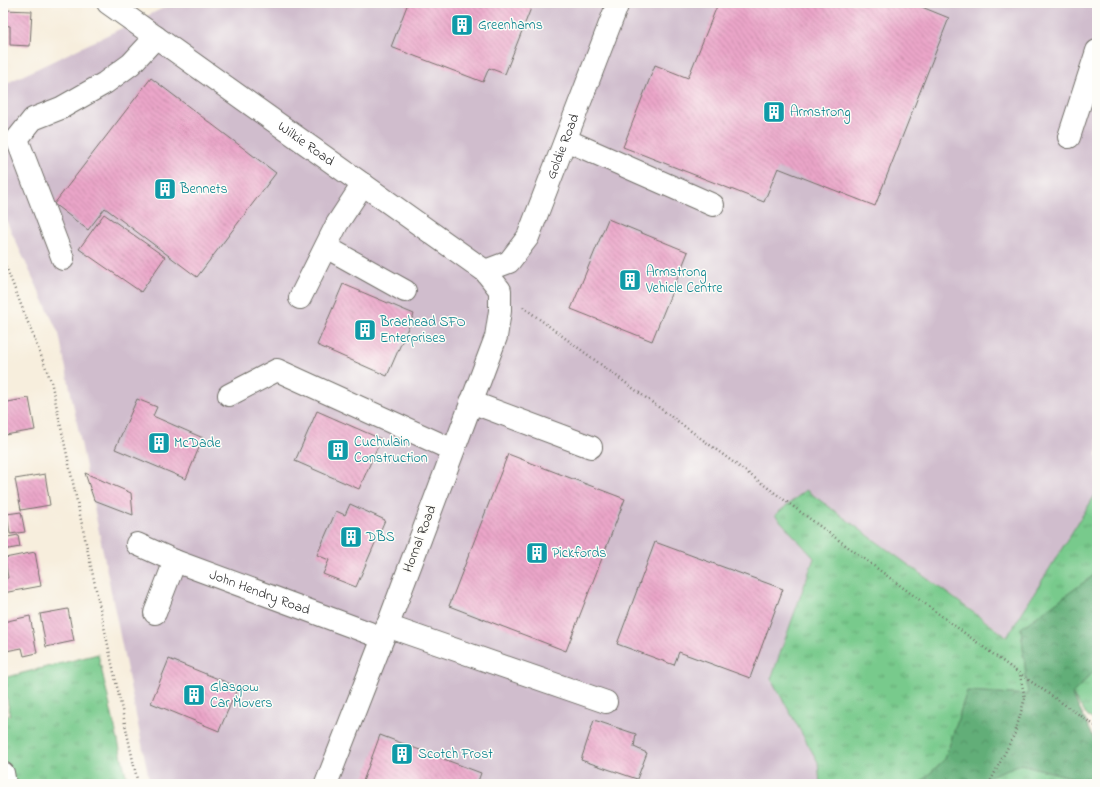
<svg xmlns="http://www.w3.org/2000/svg" width="1100" height="787" font-family="'Indie Flower',sans-serif">
<style>
.industrial{fill:#d0bdcd}
.grass{fill:url(#grass-tufts);stroke:#527a5c}
.forest{fill:url(#forest-crowns);stroke:#466c52}
.building{fill:url(#building-back-hatch)}
.lines{fill:none;stroke-linecap:round;stroke-linejoin:round}
.minor-casing{stroke:#726f69;stroke-width:24}
.path{stroke:#726f69;stroke-width:2.5;stroke-dasharray:1 3;stroke-linecap:butt}
.minor{stroke:#fff;stroke-width:22}
.labels{text-anchor:middle;dominant-baseline:central;stroke-width:3;stroke-linejoin:round;paint-order:stroke}
.culture-label{font-size:14px;fill:#0d838f;stroke:#fdfcf7;text-anchor:start}
.street-label{font-size:14px;fill:#2b2b2b;stroke:#fdfcf7}
</style>
<defs>
<pattern id="grass-tufts" width="24" height="20" patternUnits="userSpaceOnUse"><rect width="24" height="20" fill="#78ca8c"/><path d="M3 7l-1-3M5 7V3M7 7l1-3M15 17l-1-3M17 17v-4M19 17l1-3" fill="none" stroke="#63a473"/></pattern>
<pattern id="forest-crowns" width="20" height="18" patternUnits="userSpaceOnUse"><rect width="20" height="18" fill="#62ae78"/><path d="M2 6a3 3 0 1 1 6 0M12 15a3 3 0 1 1 6 0" fill="none" stroke="#518e63"/></pattern>
<pattern id="building-back-hatch" width="6" height="6" patternUnits="userSpaceOnUse"><rect width="6" height="6" fill="#eba6c9"/><path d="M-1 5l2 2M0 0l6 6M5-1l2 2" fill="none" stroke="#bf87a3"/></pattern>
</defs>
<rect width="100%" height="100%" fill="#fdfcf7"/>
<filter id="ink" filterUnits="userSpaceOnUse"><feTurbulence type="fractalNoise" baseFrequency=".025" numOctaves="2"/><feDisplacementMap in="SourceGraphic" scale="8" xChannelSelector="R" yChannelSelector="G"/><feConvolveMatrix kernelMatrix="1 2 1 2 8 2 1 2 1" color-interpolation-filters="sRGB"/></filter>
<filter id="wash" filterUnits="userSpaceOnUse"><feTurbulence type="fractalNoise" baseFrequency=".012" numOctaves="4" result="noise"/><feDisplacementMap in="SourceGraphic" scale="16" xChannelSelector="R" yChannelSelector="G"/><feGaussianBlur stdDeviation="0.9" result="paint"/><feColorMatrix in="noise" values="0 0 0 0 0 0 0 0 0 0 0 0 0 0 0 0 0 1.4 0 .05"/><feComposite in="paint" operator="in"/></filter>
<g filter="url(#wash)">
<rect width="100%" height="100%" fill="#f7eedd"/>
<path class="industrial" d="M 174,3 L 1097,3 L 1097,492 L 1008,637 L 806,490 L 775,515 L 814,558 L 771,679 L 818,762 L 820,784 L 150,784 L 59,334 L 3,214 L 3,85 Z"/>
<g class="grass">
<path d="M 806,490 L 1007,637 L 1097,492 L 1097,576 L 1094,575 L 1021,628 L 1028,695 L 967,691 L 945,759 L 919,784 L 820,784 L 818,762 L 771,679 L 814,558 L 775,515 Z"/>
<path d="M 98,654 L 128,784 L 3,784 L 3,717 L 10,715 L 3,678 Z"/>
<path d="M 1097,668 L 1097,722 L 1087,716 L 1072,694 Z"/>
<path d="M 1021,764 L 1085,781 L 1097,775 L 1097,784 L 983,784 L 987,777 Z"/>
</g>
<path class="forest" d="M 1094,575 L 1097,576 L 1097,668 L 1072,694 L 1097,744 L 1097,775 L 1085,781 L 1021,764 L 987,777 L 983,784 L 919,784 L 945,759 L 967,691 L 1028,695 L 1021,628 Z"/>
<g id="blocks">
<g class="building">
<path d="M 408,3 L 533,3 L 505,74 L 489,68 L 483,82 L 391,47 Z"/>
<path d="M 709,3 L 912,3 L 949,18 L 875,206 L 778,168 L 764,202 L 623,147 L 655,65 L 688,78 L 717,6 Z"/>
<path d="M 3,10 L 32,11 L 30,46 L 10,45 L 10,26 L 3,25 Z"/>
<path d="M 151,78 L 276,173 L 197,277 L 105,208 L 88,230 L 54,204 Z"/>
<path d="M 104,214 L 165,257 L 141,292 L 79,249 Z"/>
<path d="M 608,219 L 688,252 L 652,341 L 571,309 Z"/>
<path d="M 343,284 L 414,314 L 387,376 L 317,345 Z"/>
<path d="M 29,398 L 35,430 L 5,435 L 3,422 L 3,403 Z"/>
<path d="M 137,399 L 157,407 L 153,416 L 203,438 L 186,479 L 115,449 Z"/>
<path d="M 317,411 L 381,439 L 359,489 L 295,461 Z"/>
<path d="M 508,454 L 625,499 L 566,651 L 449,606 Z"/>
<path d="M 85,473 L 131,493 L 133,515 L 94,500 Z"/>
<path d="M 45,474 L 50,505 L 21,510 L 15,479 Z"/>
<path d="M 350,504 L 385,520 L 356,587 L 323,574 L 329,560 L 317,555 L 336,511 L 345,515 Z"/>
<path d="M 21,512 L 25,532 L 10,534 L 7,514 Z"/>
<path d="M 18,535 L 20,547 L 3,550 L 3,538 Z"/>
<path d="M 655,542 L 783,589 L 750,678 L 679,652 L 674,665 L 617,644 Z"/>
<path d="M 35,552 L 41,586 L 3,593 L 3,579 L 8,578 L 5,558 Z"/>
<path d="M 68,609 L 74,641 L 46,647 L 40,614 Z"/>
<path d="M 30,616 L 37,653 L 24,656 L 22,648 L 6,651 L 3,635 L 3,622 Z"/>
<path d="M 169,659 L 238,687 L 219,731 L 151,703 Z"/>
<path d="M 594,720 L 636,734 L 634,747 L 647,753 L 637,779 L 581,760 Z"/>
<path d="M 380,735 L 481,773 L 477,784 L 362,784 Z"/>
</g>
</g>
</g>
<g filter="url(#ink)">
<use href="#blocks" fill-opacity="0" stroke="#726f69" stroke-width="1"/>
<g class="lines">
<g class="minor-casing">
<g id="minor">
<path id="s1" d="M 108,3 L 485,271 L 500,290 L 500,311 L 496,337 L 383,638 L 326,784"/>
<path d="M 1069,137 L 1097,51"/>
<path d="M 566,140 L 713,205"/>
<path d="M 326,247 L 405,291"/>
<path d="M 63,259 L 17,139 L 33,119 L 61,108 L 105,83 L 131,64 L 156,37"/>
<path id="s2" d="M 485,271 L 509,262 L 528,237 L 618,3"/>
<path d="M 300,298 L 337,224 L 363,184"/>
<path d="M 229,395 L 277,370 L 453,450"/>
<path d="M 471,402 L 591,447"/>
<path id="s3" d="M 137,544 L 175,561 L 383,638"/>
<path d="M 155,613 L 175,561"/>
<path d="M 387,626 L 606,702"/>
<path d="M 3,773 L 5,784"/>
</g>
</g>
<g class="path">
<path d="M 3,259 L 51,381 L 138,784"/>
<path d="M 523,307 L 1020,674 L 1097,727"/>
<path d="M 989,784 L 1015,733 L 1025,698 L 1020,675"/>
</g>
<use href="#minor" class="minor"/>
</g>
</g>
<defs>
<g id="building-square" transform="scale(1.15)"><rect x="-9" y="-9" width="18" height="18" rx="4" fill="#0f9aa8" stroke="#fdfcf7"/><path d="M-4-6H4V6H1V3H-1V6H-4ZM-2.5-4.3h1.7v1.8h-1.7ZM.8-4.3h1.7v1.8H.8ZM-2.5-1h1.7V.8h-1.7ZM.8-1h1.7V.8H.8Z" fill="#fff"/></g>
</defs>
<g fill-rule="evenodd">
<use href="#building-square" x="462" y="25"/>
<use href="#building-square" x="774" y="112"/>
<use href="#building-square" x="165" y="189"/>
<use href="#building-square" x="630" y="280"/>
<use href="#building-square" x="365" y="330"/>
<use href="#building-square" x="159" y="443"/>
<use href="#building-square" x="338" y="450"/>
<use href="#building-square" x="351" y="537"/>
<use href="#building-square" x="537" y="553"/>
<use href="#building-square" x="194" y="695"/>
<use href="#building-square" x="402" y="754"/>
</g>
<g class="labels">
<g class="culture-label">
<text x="478" y="25">Greenhams</text>
<text x="790" y="112">Armstrong</text>
<text x="180" y="189">Bennets</text>
<text x="646" y="272">Armstrong<tspan x="646" dy="16">Vehicle Centre</tspan></text>
<text x="380" y="322">Braehead SFO<tspan x="380" dy="16">Enterprises</tspan></text>
<text x="354" y="442">Cuchulain<tspan x="354" dy="16">Construction</tspan></text>
<text x="174" y="443">McDade</text>
<text x="366" y="537">DBS</text>
<text x="552" y="553">Pickfords</text>
<text x="210" y="687">Glasgow<tspan x="210" dy="16">Car Movers</tspan></text>
<text x="418" y="754">Scotch Frost</text>
</g>
<g class="street-label">
<text stroke="none"><textPath href="#s1" startOffset="243">Wilkie Road</textPath></text>
<text stroke="none"><textPath href="#s2" startOffset="154">Goldie Road</textPath></text>
<text transform="translate(420 539) rotate(-69)">Hornal Road</text>
<text stroke="none"><textPath href="#s3" startOffset="132">John Hendry Road</textPath></text>
</g>
</g>
<rect width="1100" height="787" fill="none" stroke="#fdfcf7" stroke-width="16"/>
</svg>
